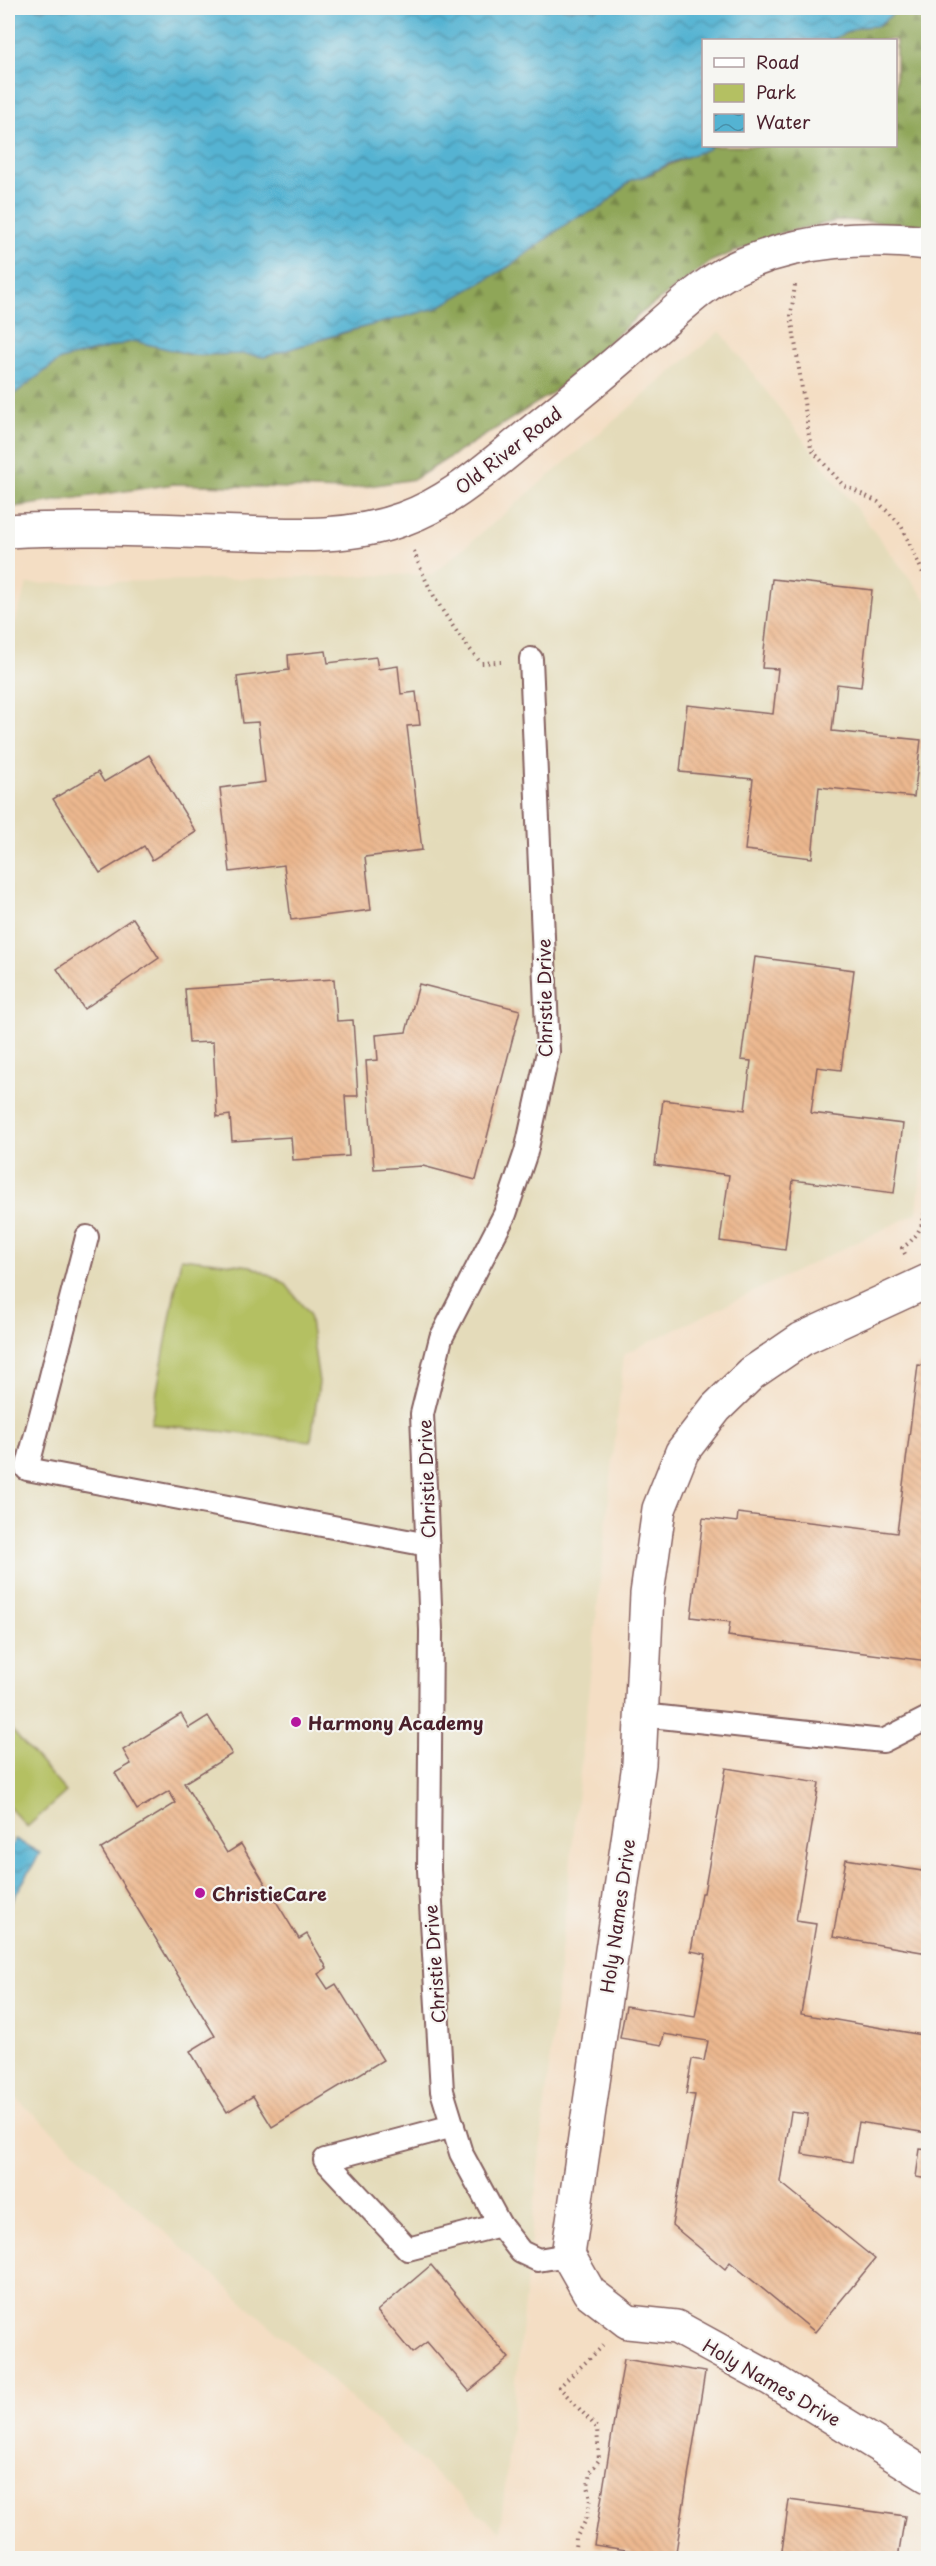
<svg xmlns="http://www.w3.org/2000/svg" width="936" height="2566" font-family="'Playpen Sans',sans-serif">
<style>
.built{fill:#e4dbba}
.forest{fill:url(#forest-firs);stroke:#6c6242;stroke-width:1.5}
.green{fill:#b4c062;stroke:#7f7046;stroke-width:1.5}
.water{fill:url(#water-waves);stroke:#4f697e;stroke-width:1.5}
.building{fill:url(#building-back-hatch)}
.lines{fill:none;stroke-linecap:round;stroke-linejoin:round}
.lane-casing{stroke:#866261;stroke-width:26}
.street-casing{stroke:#866261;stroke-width:36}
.secondary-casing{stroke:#866261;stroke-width:36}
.path{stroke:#866261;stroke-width:4;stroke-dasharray:1.5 4.5;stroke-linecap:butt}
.lane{stroke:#fff;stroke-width:22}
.street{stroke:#fff;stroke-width:33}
.secondary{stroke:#fff;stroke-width:33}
.poi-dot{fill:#b5179e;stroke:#f6f6f2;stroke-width:2}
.labels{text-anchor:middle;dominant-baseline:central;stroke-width:4.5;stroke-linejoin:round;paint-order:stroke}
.street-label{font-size:18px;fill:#4a1f2b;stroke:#f6f6f2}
.poi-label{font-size:18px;font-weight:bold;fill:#4a1f2b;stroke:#f6f6f2;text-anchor:start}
</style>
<defs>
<pattern id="forest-firs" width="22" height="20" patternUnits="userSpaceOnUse" patternTransform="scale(1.5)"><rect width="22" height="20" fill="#8fa658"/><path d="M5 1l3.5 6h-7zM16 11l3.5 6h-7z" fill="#778749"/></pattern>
<pattern id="water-waves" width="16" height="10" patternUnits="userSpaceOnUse" patternTransform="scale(1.5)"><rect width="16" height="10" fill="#54b3d2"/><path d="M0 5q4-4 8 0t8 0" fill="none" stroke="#4891ab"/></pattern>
<pattern id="building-back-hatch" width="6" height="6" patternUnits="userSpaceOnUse" patternTransform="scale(1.5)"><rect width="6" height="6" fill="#ecb88f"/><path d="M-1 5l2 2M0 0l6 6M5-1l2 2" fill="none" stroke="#cc9e7c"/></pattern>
</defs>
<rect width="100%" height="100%" fill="#f6f6f2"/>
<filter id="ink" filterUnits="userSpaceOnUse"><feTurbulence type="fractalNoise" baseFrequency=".0167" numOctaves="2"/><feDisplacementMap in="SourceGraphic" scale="12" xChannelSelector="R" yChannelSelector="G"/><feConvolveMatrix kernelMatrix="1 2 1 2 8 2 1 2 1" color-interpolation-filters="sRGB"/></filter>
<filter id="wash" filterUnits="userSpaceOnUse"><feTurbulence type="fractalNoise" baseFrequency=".008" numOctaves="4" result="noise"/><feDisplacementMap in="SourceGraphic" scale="24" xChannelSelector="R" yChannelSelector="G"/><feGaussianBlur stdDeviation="1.35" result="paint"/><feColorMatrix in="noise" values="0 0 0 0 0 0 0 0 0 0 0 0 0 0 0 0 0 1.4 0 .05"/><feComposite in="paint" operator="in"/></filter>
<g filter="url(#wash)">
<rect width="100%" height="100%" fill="#f4dec4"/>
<path class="built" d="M 720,331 L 928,602 L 928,1102 L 917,1213 L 624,1354 L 500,2532 L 8,2091 L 8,646 L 27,584 L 433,574 Z"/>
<path class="forest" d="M 900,8 L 928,8 L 928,225 L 842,220 L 780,233 L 712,261 L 640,314 L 551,394 L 415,479 L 343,490 L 174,484 L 8,508 L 8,396 L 14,394 L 60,360 L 134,341 L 193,355 L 245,354 L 264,357 L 384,321 L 475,285 L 508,267 L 573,219 L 602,207 L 631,180 L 645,176 L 711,146 L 896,146 L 896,40 L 830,40 L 859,27 L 877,26 Z"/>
<g class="green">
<path d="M 181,1258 L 251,1266 L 285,1283 L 309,1314 L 319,1382 L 311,1441 L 151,1424 Z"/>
<path d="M 8,1726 L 66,1792 L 27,1827 L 8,1806 Z"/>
</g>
<g class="water">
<path d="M 8,8 L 901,8 L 877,26 L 859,27 L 830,40 L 704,40 L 704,146 L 711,146 L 708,149 L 670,163 L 645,176 L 631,180 L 602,207 L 573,219 L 508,267 L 437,308 L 345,332 L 264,357 L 245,354 L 193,355 L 134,341 L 60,360 L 14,394 L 8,396 Z"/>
<path d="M 15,1839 L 40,1853 L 8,1908 L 8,1852 Z"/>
</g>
<g id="blocks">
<g class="building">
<path d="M 772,579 L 872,590 L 861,687 L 837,684 L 832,731 L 921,740 L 914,797 L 819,787 L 812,858 L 745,850 L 753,779 L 680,772 L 687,705 L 773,714 L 778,669 L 762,668 Z"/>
<path d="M 326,651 L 328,663 L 376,657 L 378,669 L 398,666 L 401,694 L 416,692 L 420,725 L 407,726 L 422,850 L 365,857 L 371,910 L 291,920 L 284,865 L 230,872 L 220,788 L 265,782 L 258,722 L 243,723 L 237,677 L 289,670 L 288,655 Z"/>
<path d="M 149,755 L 196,832 L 152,860 L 144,846 L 100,873 L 53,799 L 98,772 L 104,782 Z"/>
<path d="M 133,918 L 159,958 L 84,1009 L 57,969 Z"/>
<path d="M 755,957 L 854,970 L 841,1070 L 817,1067 L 811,1113 L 903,1124 L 894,1193 L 793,1180 L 785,1250 L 720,1241 L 729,1175 L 655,1165 L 663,1100 L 745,1110 L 751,1061 L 741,1060 Z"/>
<path d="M 334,979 L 337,1021 L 353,1020 L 358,1096 L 345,1096 L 349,1156 L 293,1160 L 291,1137 L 232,1141 L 230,1115 L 217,1117 L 213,1042 L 189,1043 L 185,989 Z"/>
<path d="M 419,984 L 520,1010 L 476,1180 L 423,1166 L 374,1169 L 366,1061 L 378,1060 L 376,1035 L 406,1032 Z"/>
<path d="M 918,1365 L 928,1366 L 928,1661 L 728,1636 L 730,1622 L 691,1617 L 703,1518 L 737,1522 L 738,1513 L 897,1533 Z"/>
<path d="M 181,1714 L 189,1728 L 208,1716 L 232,1754 L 184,1783 L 227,1853 L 241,1844 L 299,1939 L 307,1934 L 327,1968 L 318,1974 L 328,1989 L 336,1984 L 383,2060 L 272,2127 L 253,2096 L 227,2112 L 190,2051 L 215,2036 L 101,1849 L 176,1803 L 169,1791 L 137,1810 L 115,1773 L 131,1764 L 123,1750 Z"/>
<path d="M 726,1768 L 819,1783 L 796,1921 L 816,1924 L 801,2014 L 928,2036 L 928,2133 L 859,2122 L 852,2162 L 802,2154 L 808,2114 L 791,2112 L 780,2182 L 875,2259 L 815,2332 L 730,2262 L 725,2269 L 672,2225 L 695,2095 L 686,2094 L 692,2059 L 704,2061 L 708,2041 L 664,2034 L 662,2045 L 620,2038 L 626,2006 L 695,2017 L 706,1954 L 691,1951 L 701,1893 L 704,1893 Z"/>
<path d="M 846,1859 L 928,1872 L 928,1953 L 833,1937 Z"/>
<path d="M 920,2149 L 928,2150 L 928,2179 L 916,2177 Z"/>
<path d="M 431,2265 L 509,2358 L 469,2391 L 427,2342 L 412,2353 L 377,2311 Z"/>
<path d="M 624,2359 L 705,2372 L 675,2558 L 631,2558 L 632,2551 L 594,2545 Z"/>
<path d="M 789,2500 L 905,2516 L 898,2558 L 781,2558 Z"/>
</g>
</g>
</g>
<g filter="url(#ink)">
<use href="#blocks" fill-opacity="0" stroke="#866261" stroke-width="1.5"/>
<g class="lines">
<g class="lane-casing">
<g id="lane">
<path d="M 531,659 L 548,1052 L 526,1152 L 505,1214 L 441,1338 L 422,1414 L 431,1630 L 429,1870 L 442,2091 L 461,2153 L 500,2225 L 521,2252 L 538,2260 L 568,2255"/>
<path d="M 87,1237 L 27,1469 L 428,1545"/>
<path d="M 642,1715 L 883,1741 L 928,1718"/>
<path d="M 453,2126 L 325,2160 L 408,2249 L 500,2225"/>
</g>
</g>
<g class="street-casing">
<path id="street" d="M 928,1281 L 802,1339 L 752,1373 L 716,1408 L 682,1452 L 659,1509 L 647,1594 L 639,1764 L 568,2255 L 589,2292 L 628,2322 L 676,2327 L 771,2379 L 928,2476"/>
</g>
<g class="secondary-casing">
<path id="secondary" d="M 8,531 C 77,527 147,530 216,532 C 279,534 343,541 403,519 C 448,503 484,471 521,441 C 562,408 603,375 642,340 C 674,314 705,280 744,264 C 804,239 865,236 928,243"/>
</g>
<g class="path">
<path d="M 795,285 L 791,315 L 811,449 L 843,485 L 878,502 L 901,525 L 928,584"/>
<path d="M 414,551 C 428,593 453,629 481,663 L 501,662"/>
<path d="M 905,1254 L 902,1248 C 936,1225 922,1193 928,1159"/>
<path d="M 574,2558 L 576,2538 L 586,2520 L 591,2499 L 588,2486 L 590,2472 L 599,2460 L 597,2428 L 559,2387 L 603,2346"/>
</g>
<use href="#lane" class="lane"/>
<use href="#street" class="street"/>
<use href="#secondary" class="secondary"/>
</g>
</g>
<g class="poi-dot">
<circle cx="296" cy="1722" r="6"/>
<circle cx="200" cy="1893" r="6"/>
</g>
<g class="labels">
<g class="street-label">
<text transform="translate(508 450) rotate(-38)">Old River Road</text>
<text transform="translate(544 998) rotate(-91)">Christie Drive</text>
<text transform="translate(426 1479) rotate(-92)">Christie Drive</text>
<text transform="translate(617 1916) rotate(-82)">Holy Names Drive</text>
<text transform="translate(434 1964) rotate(-94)">Christie Drive</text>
<text transform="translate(772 2382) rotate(30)">Holy Names Drive</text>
</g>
<g class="poi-label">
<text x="308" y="1722">Harmony Academy</text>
<text x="212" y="1893">ChristieCare</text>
</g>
</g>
<rect width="936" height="2566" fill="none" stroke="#f6f6f2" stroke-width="30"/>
<rect x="702" y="39" width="195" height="108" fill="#f6f6f2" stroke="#b1a0a2" stroke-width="1.5"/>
<rect x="714" y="58" width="30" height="9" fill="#ffffff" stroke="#b1a0a2" stroke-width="1.5"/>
<text x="756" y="69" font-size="18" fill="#4a1f2b">Road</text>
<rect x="714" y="84" width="30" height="18" fill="#b4c062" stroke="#b1a0a2" stroke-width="1.5"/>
<text x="756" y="99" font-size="18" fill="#4a1f2b">Park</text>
<rect x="714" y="114" width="30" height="18" fill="url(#water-waves)" stroke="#b1a0a2" stroke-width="1.5"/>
<text x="756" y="129" font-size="18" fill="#4a1f2b">Water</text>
</svg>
